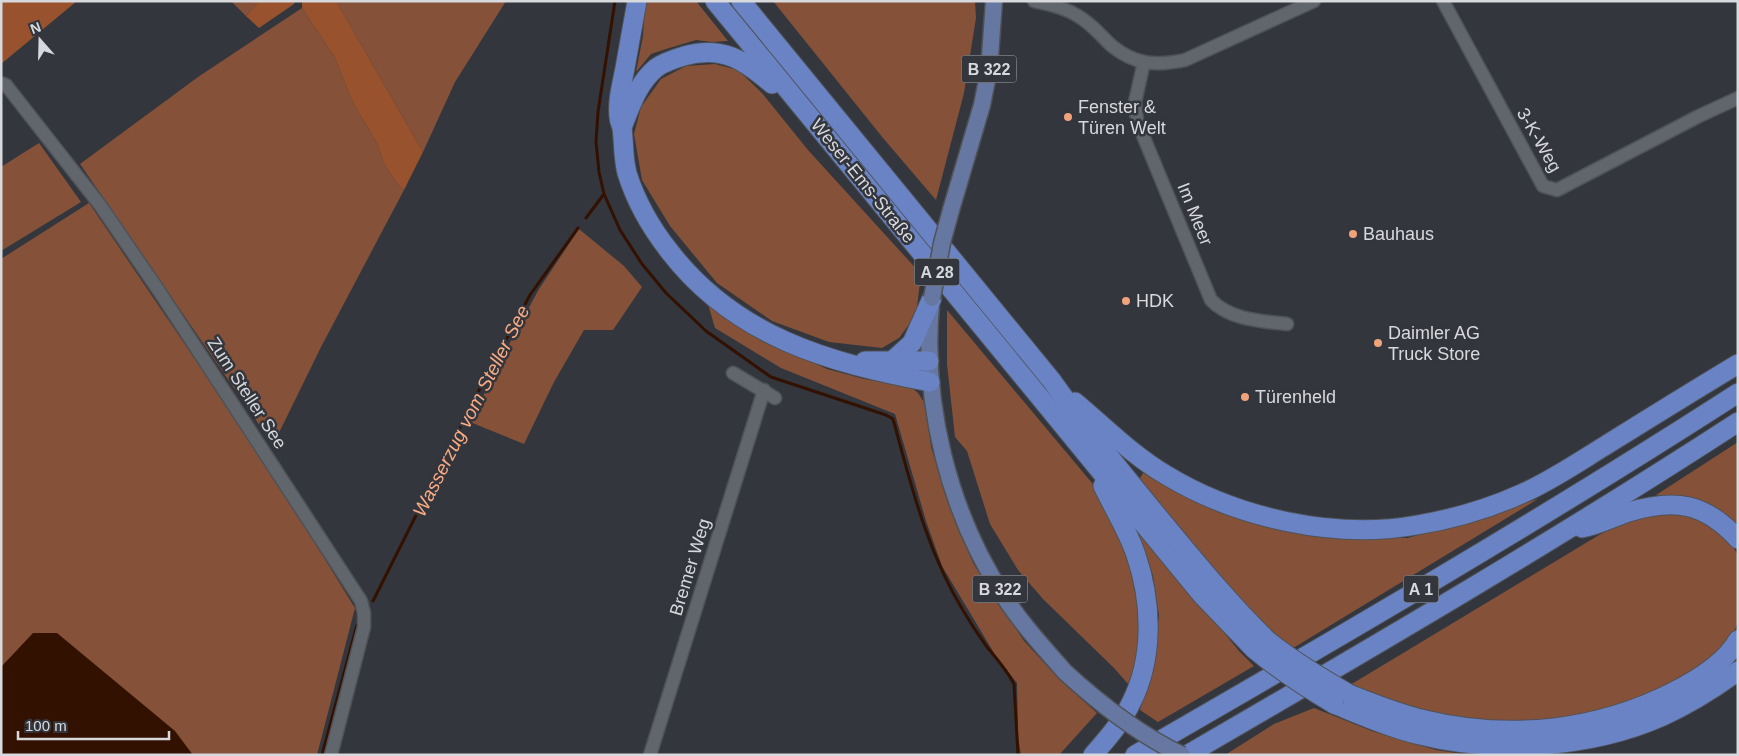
<svg xmlns="http://www.w3.org/2000/svg" width="1739" height="756" font-family="Arial,sans-serif">
<style>
.green{fill:#855239}
.forest{fill:#98532e}
.water{fill:#310}
.lines{fill:none;stroke-linecap:round;stroke-linejoin:round}
.stream{stroke:#310;stroke-width:3}
.minor-casing{stroke:#4f5257;stroke-width:15}
.major-casing{stroke:#4f5257;stroke-width:19}
.highway-casing{stroke:#4f5257;stroke-width:21}
.minor{stroke:#61656c;stroke-width:12}
.major{stroke:#6677a1;stroke-width:16}
.highway{stroke:#6983c5;stroke-width:19}
.major-bridge-casing{stroke:#4f5257;stroke-width:19;stroke-linecap:butt}
.highway-bridge-casing{stroke:#4f5257;stroke-width:21;stroke-linecap:butt}
.major-bridge{stroke:#6677a1;stroke-width:16}
.highway-bridge{stroke:#6983c5;stroke-width:19}
.poi-dot{fill:#f0a27a;stroke:#33363d;stroke-width:2}
.labels{text-anchor:middle;dominant-baseline:central;stroke-width:5;stroke-linejoin:round;paint-order:stroke}
.shield{fill:#33363d;stroke:#a6a8ad;stroke-width:1}
.shield-label{font-size:16px;font-weight:bold;fill:#d7d9dd}
.poi-label{font-size:18px;fill:#d7d9dd;stroke:#33363d;text-anchor:start}
.street-label{font-size:18px;fill:#d7d9dd;stroke:#33363d}
.water-label{font-size:19px;font-style:italic;fill:#fbac84;stroke:#33363d}
</style>
<rect width="100%" height="100%" fill="#33363d"/>
<g class="green">
<path d="M 231,1 L 259,1 L 246,16 Z"/>
<path d="M 336,1 L 506,1 L 455,82 L 423,152 Z"/>
<path d="M 645,1 L 696,1 L 728,41 L 712,42 L 696,40 L 666,49 L 651,54 L 636,72 L 643,36 Z"/>
<path d="M 773,1 L 975,1 L 976,18 L 964,93 L 936,200 L 883,138 Z"/>
<path d="M 302,8 L 334,56 L 353,103 L 377,143 L 385,166 L 400,187 L 404,190 L 321,347 L 273,445 L 80,164 L 198,77 Z"/>
<path d="M 715,64 L 738,70 L 762,93 L 808,150 L 921,274 L 916,315 L 899,338 L 882,348 L 829,342 L 772,321 L 717,283 L 670,226 L 642,180 L 634,134 L 641,107 L 661,79 L 686,66 Z"/>
<path d="M 39,143 L 81,202 L 1,251 L 1,167 Z"/>
<path d="M 89,203 L 266,464 L 355,608 L 317,755 L 1,755 L 1,259 Z"/>
<path d="M 579,229 L 624,266 L 642,287 L 613,330 L 584,330 L 554,382 L 524,444 L 470,422 L 506,350 L 539,289 Z"/>
<path d="M 708,304 L 759,338 L 827,369 L 864,379 L 911,387 L 918,393 L 926,405 L 931,447 L 950,508 L 973,563 L 1024,641 L 1060,680 L 1097,713 L 1059,755 L 1021,755 L 1018,737 L 1017,683 L 997,658 L 942,566 L 926,521 L 895,414 L 781,368 L 715,328 Z"/>
<path d="M 947,310 L 1092,483 L 1113,515 L 1129,550 L 1142,613 L 1139,651 L 1130,686 L 1114,668 L 1043,599 L 1018,570 L 990,524 L 967,451 L 955,437 L 947,364 Z"/>
<path d="M 1738,442 L 1738,529 L 1735,523 L 1702,501 L 1656,495 Z"/>
<path d="M 1143,473 L 1224,512 L 1309,536 L 1408,538 L 1538,499 L 1290,650 L 1229,591 L 1139,480 Z"/>
<path d="M 1120,505 L 1239,651 L 1254,666 L 1158,722 L 1140,710 L 1153,658 L 1159,616 L 1153,576 L 1145,551 Z"/>
<path d="M 1658,511 L 1690,513 L 1722,529 L 1738,555 L 1738,621 L 1733,636 L 1700,669 L 1654,694 L 1560,723 L 1487,722 L 1416,710 L 1350,685 L 1599,535 L 1631,519 Z"/>
<path d="M 1314,708 L 1372,731 L 1436,750 L 1469,755 L 1225,755 L 1274,724 Z"/>
</g>
<g class="forest">
<path d="M 1,1 L 77,1 L 1,64 Z"/>
<path d="M 259,1 L 295,1 L 294,4 L 259,28 L 246,16 Z"/>
<path d="M 302,1 L 336,1 L 423,152 L 404,190 L 400,187 L 385,166 L 377,143 L 353,103 L 334,56 L 302,8 Z"/>
</g>
<path class="water" d="M 33,633 L 57,633 L 175,731 L 193,755 L 1,755 L 1,667 Z"/>
<g class="lines">
<g class="stream">
<path d="M 604,194 L 620,230 L 642,264 L 666,293 L 706,331 L 771,377 L 886,415 L 893,419 C 911,485 927,552 964,612 C 971,624 979,636 987,647 C 997,659 1007,670 1014,684 L 1018,755"/>
<path d="M 586,218 L 604,194 L 599,172 L 596,142 L 598,112 L 615,1"/>
<path d="M 373,601 L 476,396 L 530,295 L 578,228"/>
<path d="M 322,755 L 357,625"/>
</g>
<g class="minor-casing">
<g id="minor">
<path d="M 1034,1 C 1050,5 1064,7 1078,16 C 1092,24 1101,36 1112,46 C 1135,65 1157,66 1185,60 L 1314,1"/>
<path d="M 1443,1 L 1543,186 L 1557,190 L 1699,116 L 1738,98"/>
<path d="M 1144,62 L 1135,102 L 1137,121 L 1211,300 C 1230,320 1261,321 1287,324"/>
<path d="M 1,83 L 6,85 L 100,205 L 159,291 L 361,601 L 364,613 L 364,627 L 331,755"/>
<path d="M 733,373 L 775,398"/>
<path d="M 650,755 L 764,390"/>
</g>
</g>
<g class="major-casing">
<g id="major">
<path d="M 951,210 L 982,105 L 989,70 L 994,1"/>
<path d="M 931,305 C 922,404 949,512 1003,595 C 1021,623 1043,647 1065,672"/>
</g>
</g>
<g class="highway-casing">
<g id="highway">
<path d="M 637,1 C 633,24 629,46 625,68 C 622,84 617,101 619,117 C 619,121 621,124 622,128 C 624,143 623,158 627,173 C 636,202 651,228 670,252 C 736,337 829,363 930,382"/>
<path d="M 715,1 L 1202,595 L 1254,649"/>
<path d="M 741,1 L 1052,381 C 1086,429 1123,474 1160,519 C 1195,561 1229,603 1268,641"/>
<path d="M 623,125 C 631,105 638,83 656,68 C 664,62 674,59 684,56 C 722,45 744,60 772,84"/>
<path d="M 865,361 L 929,361"/>
<path d="M 892,361 L 912,343 L 932,298"/>
<path d="M 1075,402 C 1105,427 1132,455 1166,475 C 1237,518 1335,540 1417,525 C 1453,519 1488,509 1521,494 C 1549,482 1577,463 1603,447 C 1648,419 1693,391 1738,364"/>
<path d="M 1582,528 C 1599,525 1613,517 1629,512 C 1675,498 1705,503 1738,539"/>
<path d="M 1349,694 C 1374,704 1399,714 1425,720 C 1509,740 1596,731 1673,692 C 1695,681 1725,663 1738,640"/>
<path d="M 1334,704 C 1361,715 1387,727 1416,734 C 1494,754 1589,749 1663,716 C 1689,704 1715,688 1738,671"/>
<path d="M 1093,755 C 1107,739 1122,722 1131,703 C 1154,658 1152,602 1136,555 C 1128,531 1114,509 1103,486"/>
<path d="M 1135,755 C 1338,638 1541,520 1738,393"/>
<path d="M 1187,755 C 1373,647 1558,539 1738,422"/>
</g>
</g>
<use href="#minor" class="minor"/>
<use href="#major" class="major"/>
<use href="#highway" class="highway"/>
<g class="major-bridge-casing">
<g id="major-bridge">
<path d="M 932,298 L 942,243 L 951,210"/>
<path d="M 1065,672 C 1101,705 1138,734 1182,755"/>
</g>
</g>
<g class="highway-bridge-casing">
<g id="highway-bridge">
<path d="M 1268,641 C 1294,662 1321,678 1349,694"/>
<path d="M 1254,649 C 1279,670 1305,687 1334,704"/>
</g>
</g>
<use href="#major-bridge" class="major-bridge"/>
<use href="#highway-bridge" class="highway-bridge"/>
</g>
<g class="poi-dot">
<circle cx="1068" cy="117" r="5"/>
<circle cx="1353" cy="234" r="5"/>
<circle cx="1126" cy="301" r="5"/>
<circle cx="1378" cy="343" r="5"/>
<circle cx="1245" cy="397" r="5"/>
</g>
<g class="labels">
<g class="shield">
<rect x="961.5" y="55.5" width="55" height="27" rx="4"/>
<rect x="914.5" y="258.5" width="45" height="27" rx="4"/>
<rect x="972.5" y="575.5" width="55" height="27" rx="4"/>
<rect x="1403.5" y="575.5" width="35" height="27" rx="4"/>
</g>
<g class="shield-label">
<text x="989" y="69">B 322</text>
<text x="937" y="272">A 28</text>
<text x="1000" y="589">B 322</text>
<text x="1421" y="589">A 1</text>
</g>
<g class="poi-label">
<text x="1078" y="107">Fenster &amp;<tspan x="1078" dy="21">Türen Welt</tspan></text>
<text x="1363" y="234">Bauhaus</text>
<text x="1136" y="301">HDK</text>
<text x="1388" y="333">Daimler AG<tspan x="1388" dy="21">Truck Store</tspan></text>
<text x="1255" y="397">Türenheld</text>
</g>
<g class="street-label">
<text transform="translate(1539 140) rotate(60)">3-K-Weg</text>
<text transform="translate(863 181) rotate(51)">Weser-Ems-Straße</text>
<text transform="translate(1195 214) rotate(68)">Im Meer</text>
<text transform="translate(247 393) rotate(57)">Zum Steller See</text>
<text transform="translate(690 567) rotate(-73)">Bremer Weg</text>
</g>
<g class="water-label">
<text transform="translate(471 411) rotate(-63)">Wasserzug vom Steller See</text>
</g>
</g>
<rect width="1739" height="756" fill="none" stroke="#d7d9dd" stroke-width="5"/>
<g transform="translate(40 40) rotate(340)" stroke="#33363d" stroke-width="4" paint-order="stroke">
<path d="M0-4L9 19L0 12L-9 19Z" fill="#d7d9dd"/>
<text y="-8" font-size="14" font-weight="bold" text-anchor="middle" fill="#d7d9dd">N</text>
</g>
<path d="M18 731v8h151v-8" fill="none" stroke="#d7d9dd" stroke-width="2.5"/>
<text x="25" y="731" font-size="15" fill="#d7d9dd" stroke="#33363d" stroke-width="4" paint-order="stroke">100 m</text>
</svg>
